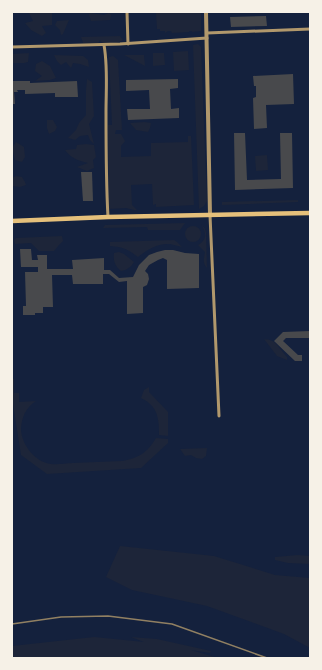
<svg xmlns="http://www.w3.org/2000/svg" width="322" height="670" font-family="'Fira Sans',sans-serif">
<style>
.green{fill:#1d2539}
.building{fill:#48494c}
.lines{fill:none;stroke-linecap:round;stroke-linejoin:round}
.minor{stroke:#b1986c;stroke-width:3}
.tertiary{stroke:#b1986c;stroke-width:4}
.secondary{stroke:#e5c07b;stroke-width:4.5}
.rail{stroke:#918062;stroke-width:1.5}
</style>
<rect width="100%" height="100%" fill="#14213d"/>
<g class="green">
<path d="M 27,12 L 52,12 L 52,25 L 42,26 L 46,33 L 42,36 L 31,30 L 25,23 L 33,21 L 29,13 Z"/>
<path d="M 160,12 L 201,12 L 201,31 L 192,32 L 192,31 L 189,31 L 189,32 L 172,33 L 171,31 L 168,31 L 165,33 L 165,31 L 160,31 L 160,29 L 157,29 L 156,13 L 160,13 Z"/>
<path d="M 90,13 L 104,15 L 109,13 L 111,15 L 110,20 L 91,21 L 89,15 Z"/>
<path d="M 69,20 L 63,34 L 61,35 L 60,30 L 55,25 L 57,21 Z"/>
<path d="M 120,36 L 123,40 L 117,43 L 103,44 L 100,40 L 98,44 L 83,43 L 81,37 Z"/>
<path d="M 198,44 L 201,47 L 207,201 L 204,206 L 199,209 L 193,45 Z"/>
<path d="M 188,51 L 189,70 L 174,71 L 173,52 Z"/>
<path d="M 29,53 L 28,62 L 24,63 L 12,63 L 12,54 Z"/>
<path d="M 153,53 L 164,53 L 165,65 L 153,66 Z"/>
<path d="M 54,55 L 83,56 L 88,60 L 89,67 L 80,64 L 73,63 L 71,68 L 66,62 L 61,65 L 57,61 Z"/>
<path d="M 124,55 L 144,55 L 145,66 Z"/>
<path d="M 113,56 L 118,60 L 122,130 L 116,130 L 115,134 L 121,134 L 125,141 L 121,146 L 121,157 L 151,156 L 151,143 L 188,142 L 188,136 L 191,136 L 194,205 L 156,207 L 156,204 L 153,205 L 152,184 L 131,185 L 132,205 L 137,210 L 134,210 L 126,208 L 109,209 L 108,134 L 108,125 L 112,125 L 109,57 Z"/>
<path d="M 42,61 L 50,66 L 56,78 L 50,80 L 35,81 L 42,76 L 35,71 L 36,64 Z"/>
<path d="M 87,79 L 92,82 L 94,116 L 89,124 L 94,144 L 90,140 L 88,135 L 80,136 L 75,140 L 68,138 L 76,130 L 79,123 L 86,115 L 86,90 Z"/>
<path d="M 47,120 L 53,120 L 57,127 L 55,131 L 49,134 L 47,128 Z"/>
<path d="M 145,122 L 151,123 L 150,128 L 148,132 L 136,130 L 130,123 Z"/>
<path d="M 16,142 L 24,147 L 25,157 L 22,162 L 15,160 L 12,148 Z"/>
<path d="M 86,144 L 94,145 L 96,157 L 93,160 L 94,168 L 87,171 L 77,167 L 88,163 C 77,160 72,159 65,150 L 76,149 L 77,145 Z"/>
<path d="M 267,155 L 268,170 L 256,171 L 255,156 Z"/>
<path d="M 16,176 L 22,177 L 25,182 L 26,185 L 20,187 L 12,186 L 12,178 Z"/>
<path d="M 298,200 L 298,202 L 222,205 L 222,202 Z"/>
<path d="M 185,223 L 180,230 L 148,230 L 147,227 L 103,228 L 105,225 Z"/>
<path d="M 201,224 L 205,229 L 206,233 L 207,268 C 202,262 204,259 205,252 L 198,245 C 208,239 206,232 201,224 Z"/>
<circle cx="193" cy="234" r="8"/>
<path d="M 62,236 L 63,241 L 59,245 L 54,251 L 39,251 L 31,243 L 15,244 L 14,240 L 16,238 Z"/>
<path d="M 174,240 L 177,242 L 182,247 C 178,246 174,245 170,244 C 157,243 147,250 138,257 C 127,249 124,247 110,246 L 110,242 Z"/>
<path d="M 119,252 L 124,254 L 134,262 C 131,267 127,270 121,271 C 115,266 113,261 114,253 Z"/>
<path d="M 264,339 C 266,340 268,339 270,340 C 277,342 282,352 287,357 L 287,360 L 277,356 Z"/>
<path d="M 12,379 L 14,379 L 14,393 L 19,393 L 19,402 L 36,401 C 26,407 21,418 21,430 C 22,445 35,462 51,464 C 58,465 66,463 73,463 C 89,462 105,462 122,461 C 139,458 147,453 156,438 L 168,439 L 168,443 L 141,468 L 47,474 L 21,455 L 12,398 Z"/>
<path d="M 149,387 L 149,392 L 168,412 L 168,436 L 159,435 C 159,424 159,411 149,403 C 147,401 143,399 141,398 L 144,390 Z"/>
<path d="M 207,448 L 206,456 L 202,459 L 196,458 L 191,455 L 185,456 L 180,449 Z"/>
<path d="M 120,546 L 214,556 L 275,575 L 310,578 L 310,648 L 284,634 L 207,606 L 132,590 L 106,577 Z"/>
<path d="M 298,555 L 310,556 L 310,564 L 288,563 L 275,560 L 275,557 Z"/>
<path d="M 94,637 L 144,642 L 131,637 L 157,639 L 211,651 L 210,653 L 191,650 L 218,658 L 12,658 L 12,646 Z"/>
</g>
<g class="building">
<path d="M 266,16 L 267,26 L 231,27 L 230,17 Z"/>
<path d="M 293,74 L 294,104 L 266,105 L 267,128 L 254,129 L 253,98 L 256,97 L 256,86 L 254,86 L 253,76 Z"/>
<path d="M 178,79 L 178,88 L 170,89 L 171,109 L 179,108 L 179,118 L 128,120 L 127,109 L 150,109 L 149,90 L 126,91 L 126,80 Z"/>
<path d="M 13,81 L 30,81 L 30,83 L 77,81 L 78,97 L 55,97 L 55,93 L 25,94 L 25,90 L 17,90 L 18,92 L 14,92 L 15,104 L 12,104 L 12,82 L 13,82 Z"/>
<path d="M 234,133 L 245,133 L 247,180 L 281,179 L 280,133 L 292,133 L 293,188 L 235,190 Z"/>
<path d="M 81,172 L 92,172 L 93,201 L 83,201 Z"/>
<path d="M 20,249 L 31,249 L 32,260 L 38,260 L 37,255 L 47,255 L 47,269 L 73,269 L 72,260 L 104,258 L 104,270 L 110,270 L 119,278 L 133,277 L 139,265 L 149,255 L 157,252 L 165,250 L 173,250 L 185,253 L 199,254 L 199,288 L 167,289 L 167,260 L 163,258 L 158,260 L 149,265 L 145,271 L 148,274 L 149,279 L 147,285 L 143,287 L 143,313 L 127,314 L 127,281 L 119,282 L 109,274 L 103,274 L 103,284 L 73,284 L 72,275 L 52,275 L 53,307 L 43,307 L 43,313 L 35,313 L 35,315 L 23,315 L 23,306 L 26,306 L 25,272 L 38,272 L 38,267 L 21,267 Z"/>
<path d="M 310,331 L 310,338 L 286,338 L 283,341 L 298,355 L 302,355 L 302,361 L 295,361 L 274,341 L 283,332 Z"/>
</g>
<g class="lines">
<g class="minor">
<path d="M 127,12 L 128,44"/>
<path d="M 207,33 L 310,29"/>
<path d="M 104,45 C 108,67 106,90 106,112 C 106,147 106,182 108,217"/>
<path d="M 12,47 L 120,44 L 207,38"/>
<path d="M 210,215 L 219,416"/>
</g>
<path class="tertiary" d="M 206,12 L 210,215"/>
<path class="secondary" d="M 12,221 L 108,217 L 310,213"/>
<path class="rail" d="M 12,624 L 61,617 L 108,616 L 172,624 L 267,658"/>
</g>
<rect width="322" height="670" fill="none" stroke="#f6f1e7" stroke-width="26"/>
</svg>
